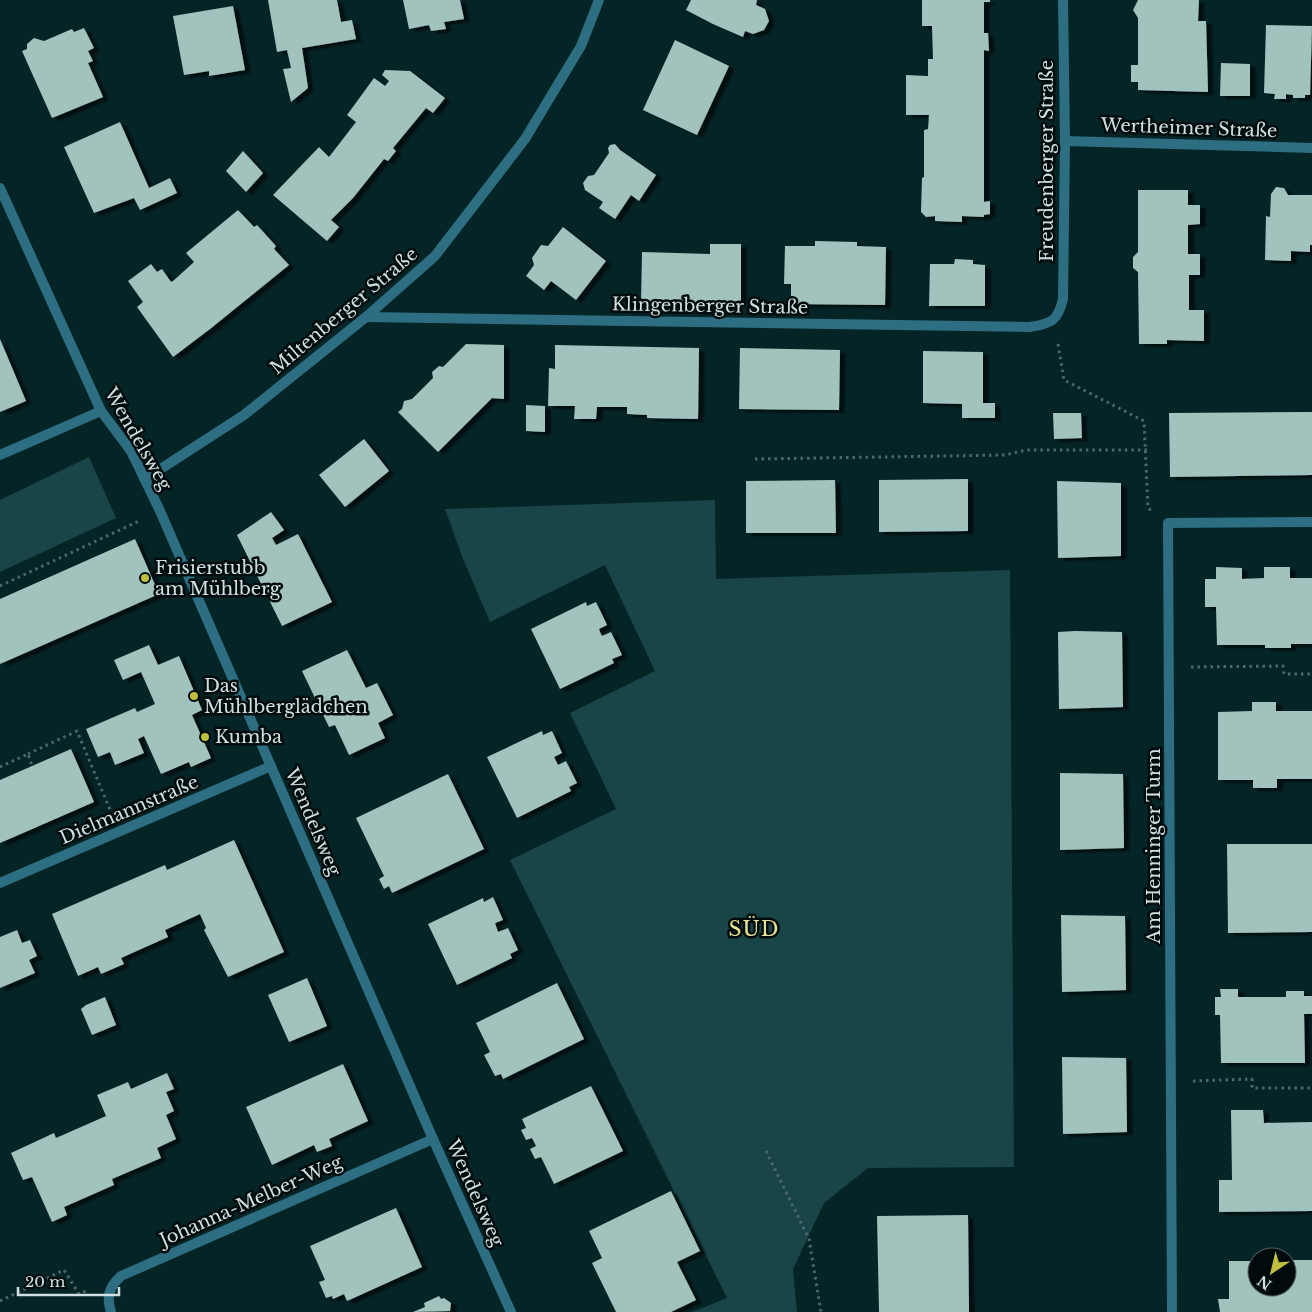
<svg xmlns="http://www.w3.org/2000/svg" width="1312" height="1312" font-family="'Libre Baskerville',serif">
<style>
.green{fill:#194448}
.building{fill:#a2c2bd;filter:url(#shadow)}
.lines{fill:none;stroke-linecap:round;stroke-linejoin:round}
.path{stroke:#4e686a;stroke-width:3;stroke-dasharray:2.5 4;stroke-linecap:butt}
.minor{stroke:#2e6e82;stroke-width:10}
.poi-dot{fill:#bfbe41;stroke:#020b0c;stroke-width:2}
.labels{text-anchor:middle;dominant-baseline:central;stroke-width:5;stroke-linejoin:round;paint-order:stroke}
.street-label{font-size:18px;fill:#d0e0e2;stroke:#020b0c}
.poi-label{font-size:18px;fill:#d0e0e2;stroke:#020b0c;text-anchor:start}
.quarter-label{font-size:20px;letter-spacing:1px;fill:#e2e394;stroke:#020b0c}
</style>
<defs>
<filter id="shadow"><feDropShadow dx="5.5" dy="3" stdDeviation="1" flood-color="#0009"/></filter>
</defs>
<rect width="100%" height="100%" fill="#052426"/>
<g class="green">
<path d="M 89,457 L 116,518 L 0,572 L 0,500 Z"/>
<path d="M 715,500 L 716,579 L 1010,570 L 1014,1167 L 868,1168 L 824,1203 L 793,1269 L 797,1312 L 692,1312 L 727,1298 L 510,860 L 616,809 L 570,713 L 655,671 L 605,565 L 490,622 L 463,559 L 445,509 Z"/>
</g>
<g class="building">
<path d="M 268,0 L 337,0 L 341,22 L 352,20 L 356,39 L 302,48 L 308,88 L 291,102 L 283,69 L 291,68 L 287,50 L 277,52 Z"/>
<path d="M 403,0 L 460,0 L 464,19 L 444,22 L 446,29 L 431,31 L 429,25 L 409,29 Z"/>
<path d="M 691,0 L 757,0 L 756,5 L 765,9 L 769,21 L 764,30 L 753,34 L 745,31 L 743,37 L 713,24 L 686,10 Z"/>
<path d="M 922,0 L 990,0 L 990,2 L 984,2 L 984,33 L 988,33 L 989,51 L 984,50 L 984,202 L 990,201 L 990,214 L 984,215 L 984,217 L 962,216 L 962,222 L 935,221 L 935,216 L 926,217 L 921,212 L 922,178 L 924,177 L 924,130 L 928,129 L 929,115 L 906,115 L 906,75 L 928,76 L 928,59 L 933,59 L 932,26 L 922,26 Z"/>
<path d="M 1138,0 L 1199,0 L 1198,21 L 1206,21 L 1208,92 L 1138,90 L 1138,82 L 1131,82 L 1131,65 L 1138,65 L 1138,18 L 1133,10 Z"/>
<path d="M 233,6 L 245,70 L 209,76 L 209,71 L 184,75 L 173,16 Z"/>
<path d="M 1266,25 L 1312,26 L 1310,95 L 1305,95 L 1305,98 L 1293,98 L 1293,95 L 1286,94 L 1286,99 L 1274,99 L 1275,94 L 1264,93 Z"/>
<path d="M 84,28 L 94,48 L 88,51 L 93,61 L 88,63 L 103,97 L 52,118 L 22,51 L 27,49 L 27,44 L 34,38 L 44,41 L 72,29 L 74,32 Z"/>
<path d="M 675,40 L 729,66 L 697,135 L 643,110 Z"/>
<path d="M 1221,63 L 1250,64 L 1250,96 L 1220,96 Z"/>
<path d="M 385,70 L 410,71 L 445,98 L 433,113 L 426,108 L 393,148 L 396,151 L 388,161 L 384,159 L 353,198 L 331,220 L 339,227 L 327,241 L 273,195 L 319,147 L 329,157 L 356,122 L 347,115 L 374,78 L 385,86 L 389,81 L 382,75 Z"/>
<path d="M 120,122 L 149,188 L 170,178 L 177,193 L 140,210 L 134,198 L 94,213 L 64,147 Z"/>
<path d="M 615,144 L 620,150 L 656,175 L 639,201 L 631,195 L 615,219 L 599,208 L 603,202 L 585,190 L 583,183 L 588,176 L 594,175 L 609,153 L 608,148 L 610,145 Z"/>
<path d="M 243,151 L 263,173 L 246,192 L 226,171 Z"/>
<path d="M 1276,187 L 1284,188 L 1288,195 L 1312,195 L 1312,245 L 1310,245 L 1310,252 L 1291,251 L 1291,261 L 1265,260 L 1266,216 L 1270,217 L 1271,194 Z"/>
<path d="M 1138,190 L 1188,190 L 1188,205 L 1200,205 L 1200,224 L 1188,225 L 1188,254 L 1200,254 L 1200,275 L 1189,275 L 1189,310 L 1204,310 L 1204,341 L 1167,340 L 1167,344 L 1139,344 L 1138,272 L 1133,268 L 1133,257 L 1138,252 Z"/>
<path d="M 238,210 L 254,227 L 257,225 L 276,246 L 274,249 L 289,265 L 210,329 L 173,357 L 137,307 L 143,302 L 128,281 L 151,264 L 157,272 L 162,269 L 171,282 L 173,281 L 194,262 L 186,253 Z"/>
<path d="M 563,227 L 606,261 L 576,300 L 551,281 L 544,290 L 526,276 L 534,265 L 532,258 L 541,245 L 548,246 Z"/>
<path d="M 815,241 L 857,242 L 857,246 L 886,247 L 885,305 L 791,304 L 791,284 L 784,284 L 785,246 L 815,246 Z"/>
<path d="M 710,244 L 741,244 L 741,303 L 641,302 L 642,252 L 710,254 Z"/>
<path d="M 955,259 L 973,260 L 973,264 L 985,265 L 985,306 L 929,306 L 930,264 L 954,264 Z"/>
<path d="M 0,339 L 26,401 L 0,412 Z"/>
<path d="M 466,344 L 504,345 L 504,399 L 492,398 L 438,452 L 398,412 L 402,409 L 404,401 L 412,399 L 433,378 L 432,372 L 439,366 L 443,367 Z"/>
<path d="M 555,345 L 699,348 L 698,419 L 647,418 L 647,415 L 627,414 L 627,407 L 597,407 L 596,419 L 574,419 L 575,406 L 548,406 L 549,368 L 555,369 Z"/>
<path d="M 740,348 L 840,350 L 839,410 L 739,409 Z"/>
<path d="M 923,351 L 983,352 L 983,403 L 995,403 L 995,418 L 962,418 L 962,404 L 923,403 Z"/>
<path d="M 526,405 L 545,406 L 545,432 L 526,431 Z"/>
<path d="M 1312,412 L 1312,475 L 1170,477 L 1169,413 Z"/>
<path d="M 1053,413 L 1081,413 L 1082,438 L 1054,439 Z"/>
<path d="M 364,439 L 389,471 L 345,507 L 319,475 Z"/>
<path d="M 968,479 L 968,531 L 879,532 L 879,480 Z"/>
<path d="M 835,480 L 836,533 L 746,533 L 746,481 Z"/>
<path d="M 1057,481 L 1121,483 L 1121,556 L 1058,558 Z"/>
<path d="M 271,512 L 284,530 L 272,538 L 276,545 L 298,534 L 332,602 L 282,626 L 237,535 Z"/>
<path d="M 135,539 L 159,594 L 0,664 L 0,599 Z"/>
<path d="M 1216,567 L 1242,568 L 1242,579 L 1264,578 L 1264,567 L 1290,567 L 1290,578 L 1312,578 L 1312,644 L 1291,644 L 1291,648 L 1265,648 L 1265,645 L 1217,645 L 1216,607 L 1205,607 L 1205,579 L 1216,579 Z"/>
<path d="M 586,602 L 587,606 L 596,602 L 607,625 L 599,629 L 600,632 L 602,636 L 611,632 L 622,655 L 612,659 L 614,663 L 560,689 L 531,629 Z"/>
<path d="M 1075,631 L 1122,632 L 1123,707 L 1059,709 L 1058,632 Z"/>
<path d="M 149,645 L 158,665 L 179,656 L 202,710 L 192,715 L 211,758 L 191,767 L 189,762 L 161,774 L 144,736 L 138,739 L 144,753 L 115,765 L 110,752 L 98,757 L 86,729 L 135,708 L 137,712 L 155,704 L 141,672 L 123,680 L 114,660 Z"/>
<path d="M 347,650 L 366,688 L 377,683 L 393,715 L 378,723 L 385,738 L 349,755 L 335,725 L 329,727 L 302,671 Z"/>
<path d="M 1252,702 L 1276,702 L 1276,711 L 1312,711 L 1312,779 L 1277,779 L 1277,788 L 1253,788 L 1253,780 L 1218,780 L 1218,712 L 1252,711 Z"/>
<path d="M 542,731 L 543,735 L 552,731 L 562,753 L 554,757 L 558,765 L 566,761 L 577,783 L 569,787 L 571,791 L 517,818 L 487,757 Z"/>
<path d="M 71,749 L 94,802 L 0,843 L 0,780 Z"/>
<path d="M 1060,773 L 1123,774 L 1124,848 L 1060,850 Z"/>
<path d="M 448,774 L 484,849 L 392,893 L 389,886 L 384,889 L 379,879 L 384,876 L 356,818 Z"/>
<path d="M 234,840 L 284,952 L 228,977 L 204,930 L 206,928 L 200,914 L 165,930 L 168,937 L 121,958 L 124,964 L 101,974 L 98,967 L 78,976 L 52,914 L 165,865 L 167,870 Z"/>
<path d="M 1227,844 L 1312,844 L 1312,932 L 1228,933 Z"/>
<path d="M 493,897 L 503,920 L 495,923 L 498,932 L 508,928 L 518,950 L 510,954 L 512,958 L 457,985 L 428,924 L 483,898 L 484,902 Z"/>
<path d="M 1061,915 L 1125,916 L 1126,990 L 1062,992 Z"/>
<path d="M 17,930 L 22,943 L 30,940 L 37,956 L 29,960 L 35,973 L 0,988 L 0,937 Z"/>
<path d="M 307,978 L 327,1026 L 289,1042 L 268,995 Z"/>
<path d="M 557,983 L 584,1039 L 503,1079 L 501,1074 L 495,1076 L 484,1055 L 490,1052 L 476,1023 Z"/>
<path d="M 1220,989 L 1238,989 L 1238,997 L 1286,997 L 1286,991 L 1304,991 L 1304,996 L 1312,996 L 1312,1014 L 1304,1014 L 1305,1063 L 1221,1063 L 1220,1015 L 1215,1015 L 1215,997 L 1221,997 Z"/>
<path d="M 105,997 L 116,1025 L 92,1035 L 81,1009 L 86,1005 Z"/>
<path d="M 1062,1057 L 1126,1058 L 1127,1132 L 1063,1134 Z"/>
<path d="M 343,1064 L 368,1121 L 329,1139 L 332,1146 L 317,1152 L 314,1145 L 272,1165 L 246,1107 Z"/>
<path d="M 167,1073 L 174,1089 L 166,1092 L 174,1111 L 166,1115 L 176,1139 L 157,1148 L 161,1158 L 112,1179 L 114,1185 L 64,1207 L 67,1215 L 52,1222 L 32,1177 L 23,1180 L 11,1153 L 54,1133 L 56,1138 L 106,1116 L 97,1095 L 128,1082 L 131,1089 Z"/>
<path d="M 591,1086 L 623,1151 L 554,1184 L 541,1157 L 535,1159 L 530,1149 L 536,1146 L 532,1138 L 526,1140 L 521,1130 L 526,1128 L 522,1119 Z"/>
<path d="M 1231,1110 L 1263,1110 L 1264,1123 L 1312,1122 L 1312,1211 L 1219,1212 L 1219,1180 L 1232,1180 Z"/>
<path d="M 671,1191 L 700,1251 L 677,1262 L 696,1300 L 671,1312 L 616,1312 L 592,1263 L 602,1258 L 589,1231 Z"/>
<path d="M 396,1208 L 422,1267 L 347,1301 L 344,1294 L 333,1299 L 332,1296 L 326,1298 L 319,1282 L 325,1280 L 310,1246 Z"/>
<path d="M 968,1215 L 969,1312 L 879,1312 L 877,1216 Z"/>
<path d="M 1287,1260 L 1312,1260 L 1312,1312 L 1220,1312 L 1218,1299 L 1229,1299 L 1229,1261 L 1257,1261 L 1257,1287 L 1287,1287 Z"/>
<path d="M 439,1296 L 441,1299 L 444,1298 L 451,1303 L 450,1311 L 413,1312 L 425,1307 L 424,1303 Z"/>
</g>
<g class="lines">
<g class="path">
<path d="M 1058,344 L 1064,380 L 1144,421 L 1148,508 L 1152,511"/>
<path d="M 755,459 L 1005,455 L 1026,450 L 1147,450"/>
<path d="M 0,586 L 139,521"/>
<path d="M 1191,667 L 1283,666 L 1284,674 L 1312,674"/>
<path d="M 28,754 L 77,731 L 111,812"/>
<path d="M 0,767 L 28,754 L 32,766"/>
<path d="M 1193,1081 L 1252,1079 L 1252,1088 L 1312,1088"/>
<path d="M 766,1151 L 809,1239 L 821,1312"/>
<path d="M 0,1301 L 64,1270 L 79,1294 L 86,1291"/>
</g>
<g class="minor">
<path d="M 1065,141 L 1312,148"/>
<path d="M 0,188 L 101,411 L 131,451 L 160,511 L 433,1139 L 511,1312"/>
<path d="M 366,317 L 1029,327 C 1051,324 1058,321 1063,299 L 1065,141 L 1063,0"/>
<path d="M 0,455 L 101,411"/>
<path d="M 145,479 L 244,415 L 366,317 L 435,256 L 525,139 L 581,46 L 599,0"/>
<path d="M 0,883 L 271,766"/>
<path d="M 111,1312 C 106,1296 109,1287 121,1276 L 433,1139"/>
<path d="M 1172,1312 L 1168,523 L 1312,522"/>
</g>
</g>
<g class="poi-dot">
<circle cx="145" cy="578" r="5"/>
<circle cx="194" cy="696" r="5"/>
<circle cx="205" cy="737" r="5"/>
</g>
<g class="labels">
<g class="street-label">
<text transform="translate(1189 128) rotate(2)">Wertheimer Straße</text>
<text transform="translate(1047 161) rotate(-90)">Freudenberger Straße</text>
<text transform="translate(710 306) rotate(1)">Klingenberger Straße</text>
<text transform="translate(344 311) rotate(-40)">Miltenberger Straße</text>
<text transform="translate(138 439) rotate(60)">Wendelsweg</text>
<text transform="translate(129 810) rotate(-23)">Dielmannstraße</text>
<text transform="translate(313 822) rotate(67)">Wendelsweg</text>
<text transform="translate(1154 846) rotate(-90)">Am Henninger Turm</text>
<text transform="translate(475 1193) rotate(66)">Wendelsweg</text>
<text transform="translate(251 1201) rotate(-24)">Johanna-Melber-Weg</text>
</g>
<g class="poi-label">
<text x="155" y="568">Frisierstubb<tspan x="155" dy="21">am Mühlberg</tspan></text>
<text x="204" y="686">Das<tspan x="204" dy="21">Mühlberglädchen</tspan></text>
<text x="215" y="737">Kumba</text>
</g>
<g class="quarter-label">
<text x="754" y="929">SÜD</text>
</g>
</g>
<g transform="translate(1272 1272) rotate(215)"><circle r="24" fill="#020b0c" stroke="#546062"/>
<path d="M0-4L9 19L0 12L-9 19Z" fill="#bfbe41"/>
<text y="-8" font-size="14" font-weight="bold" text-anchor="middle" fill="#d0e0e2">N</text>
</g>
<path d="M18 1287v8h101v-8" fill="none" stroke="#d0e0e2" stroke-width="2.5"/>
<text x="25" y="1287" font-size="15" fill="#d0e0e2" stroke="#020b0c" stroke-width="4" paint-order="stroke">20 m</text>
</svg>
